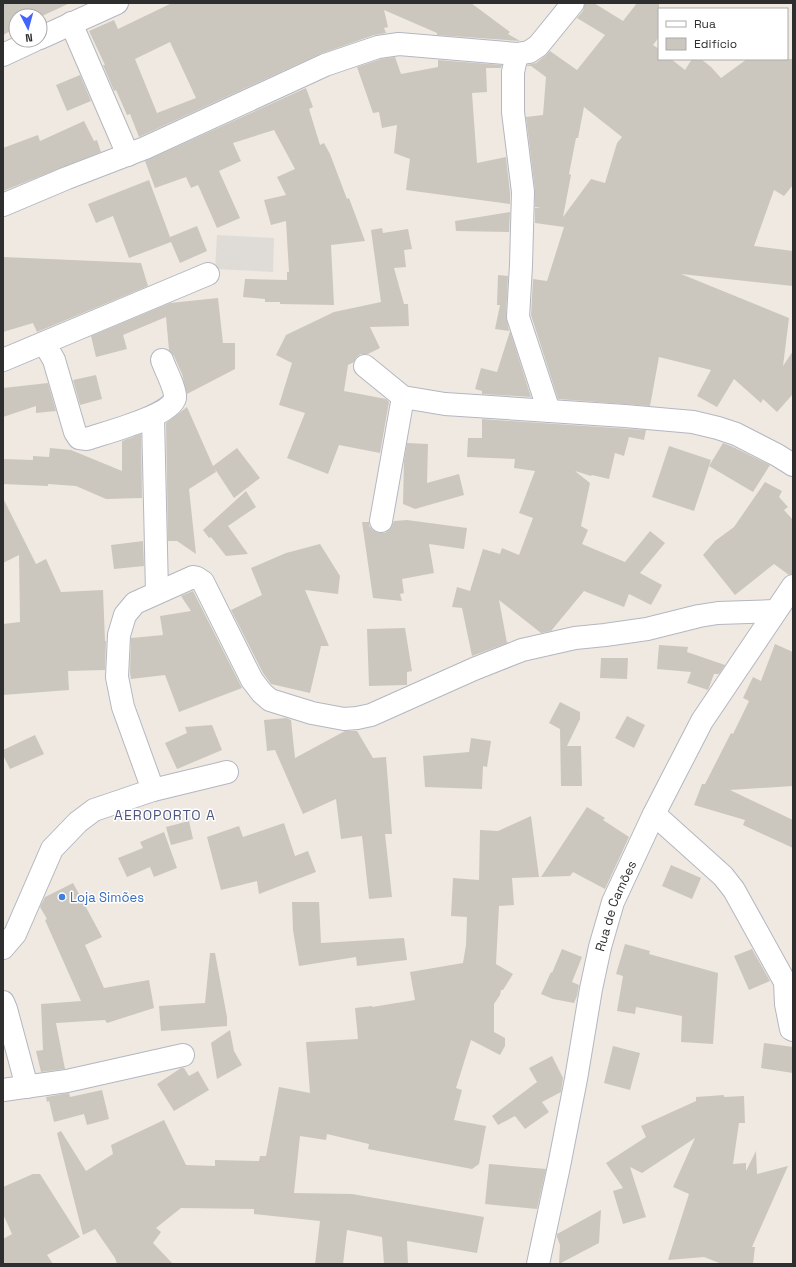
<svg xmlns="http://www.w3.org/2000/svg" width="796" height="1267" font-family="'Space Grotesk',sans-serif">
<style>
.plaza{fill:#dfdcd8}
.building{fill:#cbc7bf;fill-rule:evenodd}
.lines{fill:none;stroke-linecap:round;stroke-linejoin:round}
.street-casing{stroke:#b4b7c1;stroke-width:24}
.street{stroke:#fff;stroke-width:22}
.shop-dot{fill:#3f7fe0;stroke:#fff;stroke-width:1.5}
.labels{text-anchor:middle;dominant-baseline:central;stroke-width:3;stroke-linejoin:round;paint-order:stroke}
.shop-label{font-size:13px;fill:#366cbe;stroke:#fff;text-anchor:start}
.street-label{font-size:13px;fill:#2e2e2e;stroke:#fff}
.neighbourhood-label{font-size:14px;letter-spacing:1px;fill:#4d5680;stroke:#fff}
</style>
<rect width="100%" height="100%" fill="#efe9e1"/>
<path class="plaza" d="M 217,235 L 274,238 L 273,272 L 215,269 Z"/>
<g class="building">
<path d="M 3,3 L 70,3 L 40,17 L 40,16 L 16,16 L 16,28 L 3,35 Z"/>
<path d="M 172,3 L 471,3 L 510,32 L 508,34 L 520,41 L 437,35 L 437,33 L 384,10 L 388,27 L 384,28 L 386,33 L 374,35 L 320,54 L 139,137 L 130,114 L 127,115 L 116,90 L 114,91 L 103,65 L 105,65 L 89,31 L 114,20 L 118,29 ZM 170,42 L 196,98 L 157,113 L 135,59 Z"/>
<path d="M 585,3 L 594,3 L 623,21 L 637,3 L 659,3 L 659,37 L 653,45 L 659,49 L 659,59 L 671,59 L 685,70 L 692,59 L 701,59 L 711,67 L 721,78 L 747,59 L 793,59 L 793,185 L 784,196 L 774,190 L 754,246 L 793,251 L 793,286 L 681,274 L 789,318 L 783,366 L 793,351 L 793,394 L 777,412 L 763,399 L 761,403 L 734,379 L 717,407 L 697,396 L 711,370 L 659,357 L 650,406 L 558,399 L 531,315 L 533,279 L 547,281 L 564,227 L 535,223 L 535,208 L 541,208 L 535,207 L 535,190 L 526,117 L 543,115 L 546,77 L 531,66 L 527,66 L 527,65 L 536,63 L 545,56 L 550,51 L 577,70 L 605,35 L 577,18 L 583,11 ZM 584,107 L 622,137 L 617,143 L 605,183 L 591,179 L 563,217 L 571,175 L 569,174 L 576,138 L 578,138 Z"/>
<path d="M 395,57 L 401,74 L 438,67 L 438,60 L 502,65 L 501,68 L 486,68 L 487,92 L 472,93 L 477,163 L 506,157 L 510,193 L 510,204 L 406,190 L 410,159 L 394,153 L 397,125 L 382,128 L 379,112 L 373,113 L 357,67 L 381,59 Z"/>
<path d="M 80,75 L 91,101 L 67,111 L 56,85 Z"/>
<path d="M 306,88 L 313,107 L 309,109 L 320,145 L 324,143 L 330,154 L 347,199 L 349,198 L 365,241 L 331,245 L 334,305 L 280,304 L 280,302 L 265,302 L 265,299 L 243,297 L 245,279 L 287,280 L 287,272 L 289,272 L 286,221 L 271,225 L 264,200 L 286,195 L 277,177 L 295,169 L 274,130 L 233,143 L 241,161 L 219,171 L 240,218 L 217,228 L 198,185 L 191,188 L 186,177 L 155,188 L 145,161 Z"/>
<path d="M 84,121 L 94,141 L 97,140 L 101,152 L 3,191 L 3,148 L 38,135 L 40,141 Z"/>
<path d="M 149,180 L 170,237 L 197,226 L 207,251 L 180,263 L 171,242 L 129,258 L 113,216 L 96,223 L 88,204 Z"/>
<path d="M 510,212 L 509,232 L 456,231 L 455,221 Z"/>
<path d="M 382,228 L 383,233 L 408,229 L 412,249 L 404,250 L 406,267 L 394,268 L 404,304 L 408,304 L 409,326 L 370,327 L 380,348 L 368,354 L 360,354 L 356,358 L 354,362 L 348,365 L 344,391 L 386,399 L 389,402 L 380,453 L 339,445 L 328,474 L 287,458 L 305,413 L 279,405 L 292,363 L 276,355 L 286,335 L 334,312 L 381,302 L 371,230 Z"/>
<path d="M 3,257 L 141,263 L 148,286 L 37,332 L 33,323 L 3,332 Z"/>
<path d="M 498,275 L 508,276 L 506,316 L 509,331 L 495,329 L 500,305 L 497,305 Z"/>
<path d="M 218,298 L 223,343 L 235,343 L 235,369 L 187,394 L 182,374 L 174,356 L 169,350 L 166,317 L 123,335 L 127,349 L 96,357 L 91,336 L 170,303 Z"/>
<path d="M 510,331 L 531,397 L 482,394 L 482,391 L 475,389 L 481,368 L 497,372 Z"/>
<path d="M 96,375 L 102,399 L 80,405 L 73,380 Z"/>
<path d="M 48,383 L 56,411 L 36,413 L 36,406 L 3,417 L 3,388 Z"/>
<path d="M 187,407 L 213,466 L 237,448 L 260,478 L 234,498 L 215,469 L 216,472 L 189,489 L 196,554 L 177,541 L 168,541 L 166,423 Z"/>
<path d="M 482,419 L 646,430 L 644,440 L 629,437 L 624,456 L 615,453 L 609,479 L 592,475 L 591,476 L 575,471 L 590,483 L 581,526 L 588,530 L 582,544 L 625,562 L 650,531 L 665,543 L 640,573 L 662,585 L 651,605 L 629,594 L 624,607 L 584,591 L 551,631 L 541,633 L 499,600 L 507,643 L 472,656 L 462,608 L 452,607 L 457,587 L 470,591 L 483,549 L 500,554 L 502,548 L 519,555 L 533,518 L 519,513 L 535,471 L 514,468 L 515,459 L 467,457 L 468,438 L 482,438 Z"/>
<path d="M 141,434 L 142,498 L 106,499 L 76,486 L 48,484 L 48,486 L 3,484 L 3,459 L 33,460 L 33,456 L 49,457 L 50,448 L 71,450 L 122,471 L 122,441 Z"/>
<path d="M 407,443 L 428,444 L 427,483 L 459,474 L 464,495 L 415,509 L 403,504 L 404,461 Z"/>
<path d="M 723,443 L 731,446 L 770,465 L 753,492 L 709,466 Z"/>
<path d="M 669,446 L 711,460 L 694,511 L 652,497 Z"/>
<path d="M 765,482 L 782,491 L 779,497 L 788,507 L 784,510 L 793,520 L 793,574 L 789,575 L 774,564 L 735,595 L 703,555 L 715,541 L 734,527 Z"/>
<path d="M 246,491 L 256,507 L 228,526 L 248,554 L 226,556 L 211,537 L 209,538 L 203,530 Z"/>
<path d="M 3,498 L 36,564 L 46,559 L 61,592 L 103,590 L 105,641 L 106,641 L 105,670 L 68,671 L 69,690 L 3,695 L 3,624 L 20,622 L 19,555 L 3,563 Z"/>
<path d="M 407,520 L 467,528 L 464,549 L 429,544 L 434,573 L 402,579 L 404,593 L 400,594 L 402,601 L 373,598 L 362,522 L 369,522 L 369,526 L 373,530 L 379,533 L 385,533 L 390,529 L 394,521 Z"/>
<path d="M 143,541 L 144,566 L 114,569 L 111,545 Z"/>
<path d="M 320,544 L 340,576 L 338,594 L 305,590 L 329,646 L 321,646 L 310,693 L 271,684 L 263,673 L 231,610 L 262,595 L 251,568 L 286,553 Z"/>
<path d="M 193,591 L 242,688 L 179,712 L 165,675 L 131,679 L 130,672 L 131,638 L 163,635 L 160,616 L 191,611 L 181,596 Z"/>
<path d="M 405,628 L 412,671 L 407,672 L 407,685 L 369,686 L 367,629 Z"/>
<path d="M 775,644 L 793,652 L 793,786 L 730,790 L 793,820 L 793,848 L 743,825 L 745,820 L 694,805 L 702,784 L 705,784 L 731,733 L 733,734 L 749,701 L 743,698 L 753,677 L 761,681 Z"/>
<path d="M 659,645 L 688,647 L 687,652 L 725,665 L 719,674 L 714,674 L 708,690 L 687,683 L 691,672 L 657,669 Z"/>
<path d="M 601,658 L 628,658 L 627,679 L 600,678 Z"/>
<path d="M 560,702 L 580,712 L 580,719 L 567,746 L 581,746 L 582,786 L 561,786 L 560,729 L 549,723 Z"/>
<path d="M 627,716 L 645,725 L 634,748 L 615,738 Z"/>
<path d="M 286,718 L 291,720 L 295,758 L 345,731 L 357,731 L 373,758 L 386,757 L 392,834 L 385,834 L 392,897 L 369,899 L 362,836 L 341,839 L 336,799 L 303,814 L 275,750 L 267,751 L 264,720 Z"/>
<path d="M 212,725 L 222,750 L 177,769 L 165,743 L 187,733 L 185,727 Z"/>
<path d="M 35,735 L 44,754 L 10,769 L 3,755 L 3,750 Z"/>
<path d="M 471,738 L 491,741 L 487,767 L 483,766 L 482,789 L 425,787 L 423,756 L 469,752 Z"/>
<path d="M 587,807 L 605,818 L 603,820 L 629,837 L 605,889 L 573,872 L 570,876 L 541,877 Z"/>
<path d="M 531,816 L 539,877 L 512,878 L 514,905 L 499,906 L 496,964 L 513,974 L 503,990 L 501,990 L 500,995 L 494,1004 L 494,1032 L 505,1038 L 505,1046 L 500,1055 L 471,1040 L 456,1088 L 462,1090 L 454,1120 L 486,1126 L 479,1164 L 472,1169 L 368,1149 L 369,1144 L 327,1134 L 326,1140 L 300,1136 L 294,1193 L 352,1194 L 484,1217 L 477,1253 L 407,1241 L 408,1264 L 384,1264 L 382,1237 L 347,1230 L 343,1264 L 315,1264 L 320,1221 L 254,1214 L 254,1209 L 181,1208 L 156,1228 L 161,1232 L 153,1243 L 173,1264 L 117,1264 L 115,1258 L 95,1229 L 83,1235 L 57,1133 L 61,1131 L 86,1171 L 113,1154 L 111,1145 L 164,1120 L 186,1165 L 215,1166 L 215,1160 L 259,1161 L 260,1156 L 266,1156 L 279,1087 L 310,1093 L 306,1042 L 358,1039 L 355,1008 L 372,1006 L 372,1007 L 415,1000 L 410,972 L 463,963 L 466,945 L 467,917 L 451,916 L 453,878 L 479,880 L 480,830 L 498,831 Z"/>
<path d="M 189,821 L 193,839 L 171,845 L 166,827 Z"/>
<path d="M 284,823 L 295,856 L 308,851 L 316,872 L 259,894 L 257,881 L 221,890 L 207,837 L 239,826 L 243,837 Z"/>
<path d="M 164,832 L 177,868 L 154,877 L 150,867 L 127,877 L 118,858 L 143,848 L 140,842 Z"/>
<path d="M 671,865 L 701,878 L 692,899 L 662,886 Z"/>
<path d="M 73,883 L 102,937 L 85,945 L 104,988 L 149,980 L 154,1008 L 107,1023 L 105,1020 L 56,1023 L 65,1069 L 41,1072 L 36,1051 L 43,1050 L 41,1004 L 81,1001 L 45,920 L 47,919 L 40,907 L 45,897 Z"/>
<path d="M 292,902 L 319,902 L 321,943 L 404,938 L 407,960 L 357,966 L 356,957 L 299,966 L 293,930 Z"/>
<path d="M 625,944 L 650,951 L 649,954 L 718,973 L 713,1044 L 681,1042 L 682,1016 L 636,1007 L 635,1014 L 617,1011 L 623,976 L 616,974 Z"/>
<path d="M 562,949 L 582,957 L 572,982 L 579,985 L 577,996 L 574,1003 L 553,999 L 541,994 L 551,972 L 552,973 Z"/>
<path d="M 752,949 L 770,981 L 749,990 L 734,956 Z"/>
<path d="M 210,953 L 215,953 L 227,1017 L 227,1026 L 161,1031 L 159,1006 L 205,1003 Z"/>
<path d="M 230,1030 L 234,1051 L 242,1065 L 217,1079 L 211,1043 Z"/>
<path d="M 764,1043 L 793,1047 L 793,1073 L 761,1068 Z"/>
<path d="M 613,1046 L 640,1053 L 630,1090 L 604,1083 Z"/>
<path d="M 552,1056 L 563,1078 L 561,1092 L 542,1102 L 549,1112 L 525,1129 L 515,1116 L 498,1125 L 492,1116 L 537,1082 L 529,1068 Z"/>
<path d="M 181,1068 L 184,1068 L 189,1076 L 198,1071 L 209,1090 L 174,1111 L 157,1084 Z"/>
<path d="M 102,1090 L 109,1119 L 87,1125 L 84,1114 L 54,1122 L 49,1101 L 47,1102 L 46,1097 L 69,1093 L 70,1097 Z"/>
<path d="M 724,1095 L 724,1097 L 744,1096 L 745,1123 L 739,1123 L 733,1164 L 746,1163 L 746,1171 L 756,1151 L 757,1174 L 788,1166 L 752,1247 L 755,1247 L 753,1264 L 722,1264 L 704,1257 L 668,1260 L 689,1194 L 673,1187 L 695,1138 L 642,1173 L 630,1167 L 646,1217 L 623,1224 L 613,1191 L 623,1188 L 606,1163 L 646,1137 L 641,1126 L 696,1101 L 696,1097 Z"/>
<path d="M 489,1164 L 546,1169 L 537,1209 L 485,1204 Z"/>
<path d="M 33,1174 L 40,1174 L 80,1237 L 47,1255 L 53,1264 L 3,1264 L 3,1239 L 12,1234 L 3,1214 L 3,1187 Z"/>
<path d="M 601,1210 L 599,1243 L 559,1264 L 560,1245 L 557,1237 L 557,1234 Z"/>
</g>
<g class="lines">
<g class="street-casing">
<g id="street">
<path d="M 71,23 L 128,155"/>
<path d="M 40,38 L 117,3"/>
<path d="M 517,54 L 513,72 L 513,112 L 523,192 L 521,265 L 518,317 L 549,411"/>
<path d="M 3,55 L 35,40"/>
<path d="M 3,205 L 67,178 L 145,148 L 325,65 L 378,47 L 399,44 L 517,54 L 529,52 L 538,46 L 573,3"/>
<path d="M 44,343 L 54,360 L 75,432 L 79,438 L 87,439 C 104,433 171,416 175,398 C 176,389 165,369 162,360"/>
<path d="M 3,360 L 208,274"/>
<path d="M 365,366 L 403,397 L 445,404 L 625,416 L 693,422 L 718,428 L 736,434 L 777,455 L 793,465"/>
<path d="M 153,417 L 157,592"/>
<path d="M 381,521 L 403,397"/>
<path d="M 153,790 L 123,707 L 117,677 L 119,635 L 125,615 L 135,603 L 193,577 L 197,578 L 203,582 L 252,680 L 262,693 L 270,700 L 312,713 L 344,719 L 357,718 L 371,715 L 474,669 L 522,650 L 575,638 L 605,635 L 647,629 L 699,616 L 718,613 L 775,611"/>
<path d="M 654,814 L 723,876 L 734,890 L 785,982 L 786,1004 L 791,1029 L 793,1030"/>
<path d="M 3,948 L 15,934 L 52,849 L 78,822 L 94,810 L 153,790 L 227,772"/>
<path d="M 3,1002 L 6,1009 L 27,1087"/>
<path d="M 3,1090 L 67,1081 L 183,1055"/>
<path id="s1" d="M 538,1264 L 559,1166 L 576,1079 L 591,989 L 600,947 L 613,902 L 654,814 L 702,721 L 793,586"/>
</g>
</g>
<use href="#street" class="street"/>
</g>
<circle class="shop-dot" cx="62" cy="897" r="4"/>
<g class="labels">
<g class="shop-label">
<text x="70" y="897">Loja Simões</text>
</g>
<g class="street-label">
<text stroke="none"><textPath href="#s1" startOffset="367">Rua de Camões</textPath></text>
</g>
<g class="neighbourhood-label">
<text x="165" y="815">AEROPORTO A</text>
</g>
</g>
<rect width="796" height="1267" fill="none" stroke="#2e2e2e" stroke-width="8"/>
<rect x="658" y="8" width="130" height="52" fill="#ffffff" stroke="#ababab"/>
<rect x="666" y="21" width="20" height="6" fill="#ffffff" stroke="#ababab"/>
<text x="694" y="28" font-size="12" fill="#2e2e2e">Rua</text>
<rect x="666" y="38" width="20" height="12" fill="#cbc7bf" stroke="#ababab"/>
<text x="694" y="48" font-size="12" fill="#2e2e2e">Edifício</text>
<g transform="translate(28 28) rotate(174)"><circle r="19" fill="#ffffff" stroke="#ababab"/>
<path d="M0-3L7 15L0 10L-7 15Z" fill="#4264fb"/>
<text y="-6" font-size="11" font-weight="bold" text-anchor="middle" fill="#2e2e2e">N</text>
</g>
</svg>
